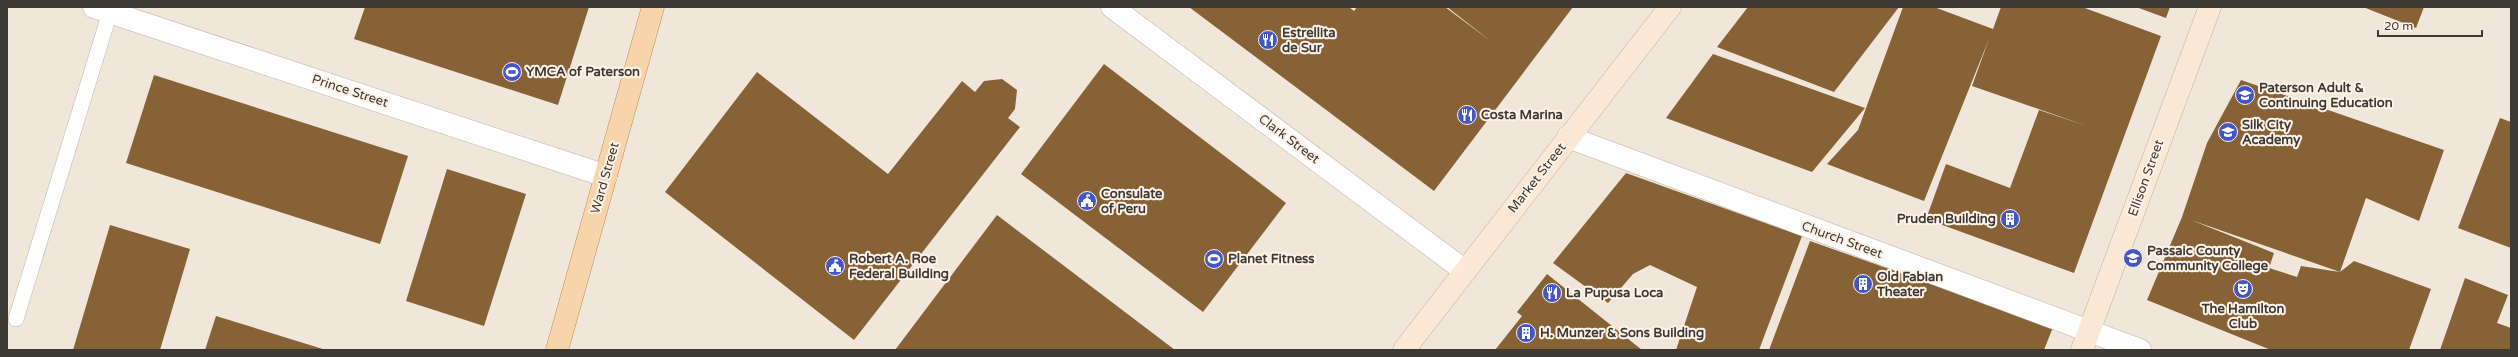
<svg xmlns="http://www.w3.org/2000/svg" width="2518" height="357" font-family="'Varela Round',sans-serif">
<style>
.building{fill:#876237;fill-rule:evenodd}
.lines{fill:none;stroke-linecap:round;stroke-linejoin:round}
.lane-casing{stroke:#beb3a8;stroke-width:16}
.street-casing{stroke:#beb3a8;stroke-width:23}
.secondary-casing{stroke:#beb3a8;stroke-width:23}
.primary-casing{stroke:#b38b5d;stroke-width:23}
.lane{stroke:#fff;stroke-width:15}
.street{stroke:#fff;stroke-width:22}
.secondary{stroke:#fbe9d5;stroke-width:22}
.primary{stroke:#f8d4ab;stroke-width:22}
.labels{text-anchor:middle;dominant-baseline:central;stroke-width:4;stroke-linejoin:round;paint-order:stroke}
.poi-label{font-size:13px;font-weight:bold;fill:#3d3934;stroke:#fff3e7;text-anchor:start}
.street-label{font-size:13px;fill:#3d3934;stroke:#fff3e7}
</style>
<rect width="100%" height="100%" fill="#f1e6da"/>
<g class="building">
<path d="M 365,7 L 589,7 L 558,105 L 354,39 Z"/>
<path d="M 1189,7 L 1349,7 L 1354,11 L 1357,7 L 1445,7 L 1492,42 L 1447,7 L 1573,7 L 1434,191 Z"/>
<path d="M 1748,7 L 1899,7 L 1834,92 L 1717,47 Z"/>
<path d="M 1903,7 L 1934,7 L 1993,29 L 2001,7 L 2082,7 L 2161,36 L 2074,273 L 1926,219 L 1946,164 L 2010,188 L 2039,110 L 2087,126 L 1972,86 L 1989,39 L 1924,201 L 1827,164 L 1858,130 Z"/>
<path d="M 2136,7 L 2170,7 L 2166,18 Z"/>
<path d="M 2363,7 L 2424,7 L 2416,28 Z"/>
<path d="M 1713,54 L 1865,108 L 1812,172 L 1666,118 Z"/>
<path d="M 1104,64 L 1286,203 L 1203,312 L 1021,174 Z"/>
<path d="M 757,72 L 888,174 L 962,81 L 975,92 L 984,81 L 1002,79 L 1017,90 L 1015,109 L 1008,118 L 1020,127 L 854,340 L 665,192 Z"/>
<path d="M 154,75 L 408,156 L 380,244 L 126,163 Z"/>
<path d="M 2241,80 L 2444,150 L 2419,221 L 2366,198 L 2340,272 L 2354,261 L 2431,289 L 2409,350 L 2271,350 L 2147,300 L 2182,217 L 2207,143 ZM 2191,220 L 2340,272 L 2301,266 L 2297,277 L 2269,268 L 2274,253 Z"/>
<path d="M 2500,118 L 2511,122 L 2511,248 L 2458,228 Z"/>
<path d="M 447,169 L 526,194 L 484,326 L 406,301 Z"/>
<path d="M 1626,173 L 1802,236 L 1759,350 L 1676,350 L 1697,287 L 1650,265 L 1633,274 L 1608,303 L 1553,263 Z"/>
<path d="M 997,215 L 1175,350 L 895,350 Z"/>
<path d="M 110,225 L 190,249 L 160,350 L 73,350 Z"/>
<path d="M 1810,241 L 2053,327 L 2044,350 L 1769,350 Z"/>
<path d="M 1547,274 L 1642,350 L 1495,350 L 1522,316 L 1517,312 Z"/>
<path d="M 2465,278 L 2508,295 L 2497,323 L 2511,328 L 2511,350 L 2440,350 Z"/>
<path d="M 216,316 L 326,350 L 205,350 Z"/>
</g>
<g class="lines">
<g class="lane-casing">
<path id="lane" d="M 16,319 L 110,12"/>
</g>
<g class="street-casing">
<g id="street">
<path d="M 94,7 L 606,176"/>
<path d="M 1112,7 L 1465,271"/>
<path d="M 1568,137 L 2140,350"/>
</g>
</g>
<g class="secondary-casing">
<g id="secondary">
<path d="M 1404,350 L 1670,7"/>
<path d="M 2082,350 L 2210,7"/>
</g>
</g>
<g class="primary-casing">
<path id="primary" d="M 557,350 L 653,7"/>
</g>
<use href="#lane" class="lane"/>
<use href="#street" class="street"/>
<use href="#secondary" class="secondary"/>
<use href="#primary" class="primary"/>
</g>
<defs>
<g id="restaurant-disc" transform="scale(1)"><circle r="9.5" fill="#4056ca" stroke="#fff3e7"/><path d="M-5-6h1v4h1v-4h1v4h1v-4h1v5L-1.5 .5V6h-2V.5L-5-1ZM5-6V6H3V1.5H1.5Q1.5-4 5-6Z" fill="#fff"/></g>
<g id="stadium-disc" transform="scale(1)"><circle r="9.5" fill="#4056ca" stroke="#fff3e7"/><path d="M0-5a6.5 5 0 1 0 0 10a6.5 5 0 1 0 0-10ZM-3.5-1.8h7v3.6h-7Z" fill="#fff"/></g>
<g id="school-disc" transform="scale(1)"><circle r="9.5" fill="#4056ca" stroke="#fff3e7"/><path d="M0-5L7-2L0 1L-7-2ZM-4 1L0 2.5L4 1V4Q0 6-4 4Z" fill="#fff"/></g>
<g id="civic-disc" transform="scale(1)"><circle r="9.5" fill="#4056ca" stroke="#fff3e7"/><path d="M-.6-6.5H3V-4.5H.6V-3L4-1V1h2V6H-6V1h2V-1L-.6-3ZM-1.2 2.5V6h2.4V2.5Z" fill="#fff"/></g>
<g id="building-disc" transform="scale(1)"><circle r="9.5" fill="#4056ca" stroke="#fff3e7"/><path d="M-4-6H4V6H1V3H-1V6H-4ZM-2.5-4.3h1.7v1.8h-1.7ZM.8-4.3h1.7v1.8H.8ZM-2.5-1h1.7V.8h-1.7ZM.8-1h1.7V.8H.8Z" fill="#fff"/></g>
<g id="university-disc" transform="scale(1)"><circle r="9.5" fill="#4056ca" stroke="#fff3e7"/><path d="M0-5L7-2L0 1L-7-2ZM-4 1L0 2.5L4 1V4Q0 6-4 4Z" fill="#fff"/></g>
<g id="theatre-disc" transform="scale(1)"><circle r="9.5" fill="#4056ca" stroke="#fff3e7"/><path d="M-5-5.5Q0-4 5-5.5V0Q5 5 0 6Q-5 5-5 0ZM-3.3-2.5H-1v1.5H-3.3ZM1-2.5H3.3v1.5H1ZM-2.8 1Q0 5.5 2.8 1Z" fill="#fff"/></g>
</defs>
<g fill-rule="evenodd">
<use href="#restaurant-disc" x="1268" y="40"/>
<use href="#stadium-disc" x="512" y="72"/>
<use href="#school-disc" x="2245" y="95"/>
<use href="#restaurant-disc" x="1467" y="115"/>
<use href="#school-disc" x="2228" y="132"/>
<use href="#civic-disc" x="1087" y="201"/>
<use href="#building-disc" x="2010" y="219"/>
<use href="#university-disc" x="2133" y="258"/>
<use href="#stadium-disc" x="1214" y="259"/>
<use href="#civic-disc" x="835" y="266"/>
<use href="#building-disc" x="1863" y="284"/>
<use href="#theatre-disc" x="2243" y="289"/>
<use href="#restaurant-disc" x="1552" y="293"/>
<use href="#building-disc" x="1526" y="333"/>
</g>
<g class="labels">
<g class="poi-label">
<text x="1282" y="33">Estrellita<tspan x="1282" dy="15">de Sur</tspan></text>
<text x="526" y="72">YMCA of Paterson</text>
<text x="2259" y="88">Paterson Adult &amp;<tspan x="2259" dy="15">Continuing Education</tspan></text>
<text x="1481" y="115">Costa Marina</text>
<text x="2242" y="125">Silk City<tspan x="2242" dy="15">Academy</tspan></text>
<text x="1101" y="194">Consulate<tspan x="1101" dy="15">of Peru</tspan></text>
<text x="1996" y="219" text-anchor="end">Pruden Building</text>
<text x="2147" y="251">Passaic County<tspan x="2147" dy="15">Community College</tspan></text>
<text x="849" y="259">Robert A. Roe<tspan x="849" dy="15">Federal Building</tspan></text>
<text x="1228" y="259">Planet Fitness</text>
<text x="1877" y="277">Old Fabian<tspan x="1877" dy="15">Theater</tspan></text>
<text x="1566" y="293">La Pupusa Loca</text>
<text x="2243" y="309" text-anchor="middle">The Hamilton<tspan x="2243" dy="15">Club</tspan></text>
<text x="1540" y="333">H. Munzer &amp; Sons Building</text>
</g>
<g class="street-label">
<text transform="translate(350 91) rotate(18)">Prince Street</text>
<text transform="translate(1289 139) rotate(37)">Clark Street</text>
<text transform="translate(605 178) rotate(-74)">Ward Street</text>
<text transform="translate(1537 178) rotate(-52)">Market Street</text>
<text transform="translate(2146 178) rotate(-70)">Ellison Street</text>
<text transform="translate(1842 240) rotate(20)">Church Street</text>
</g>
</g>
<rect width="2518" height="357" fill="none" stroke="#3d3934" stroke-width="16"/>
<path d="M2378 30v6h104v-6" fill="none" stroke="#3d3934" stroke-width="2"/>
<text x="2384" y="30" font-size="12" fill="#3d3934" stroke="#fff3e7" stroke-width="3" paint-order="stroke">20 m</text>
</svg>
